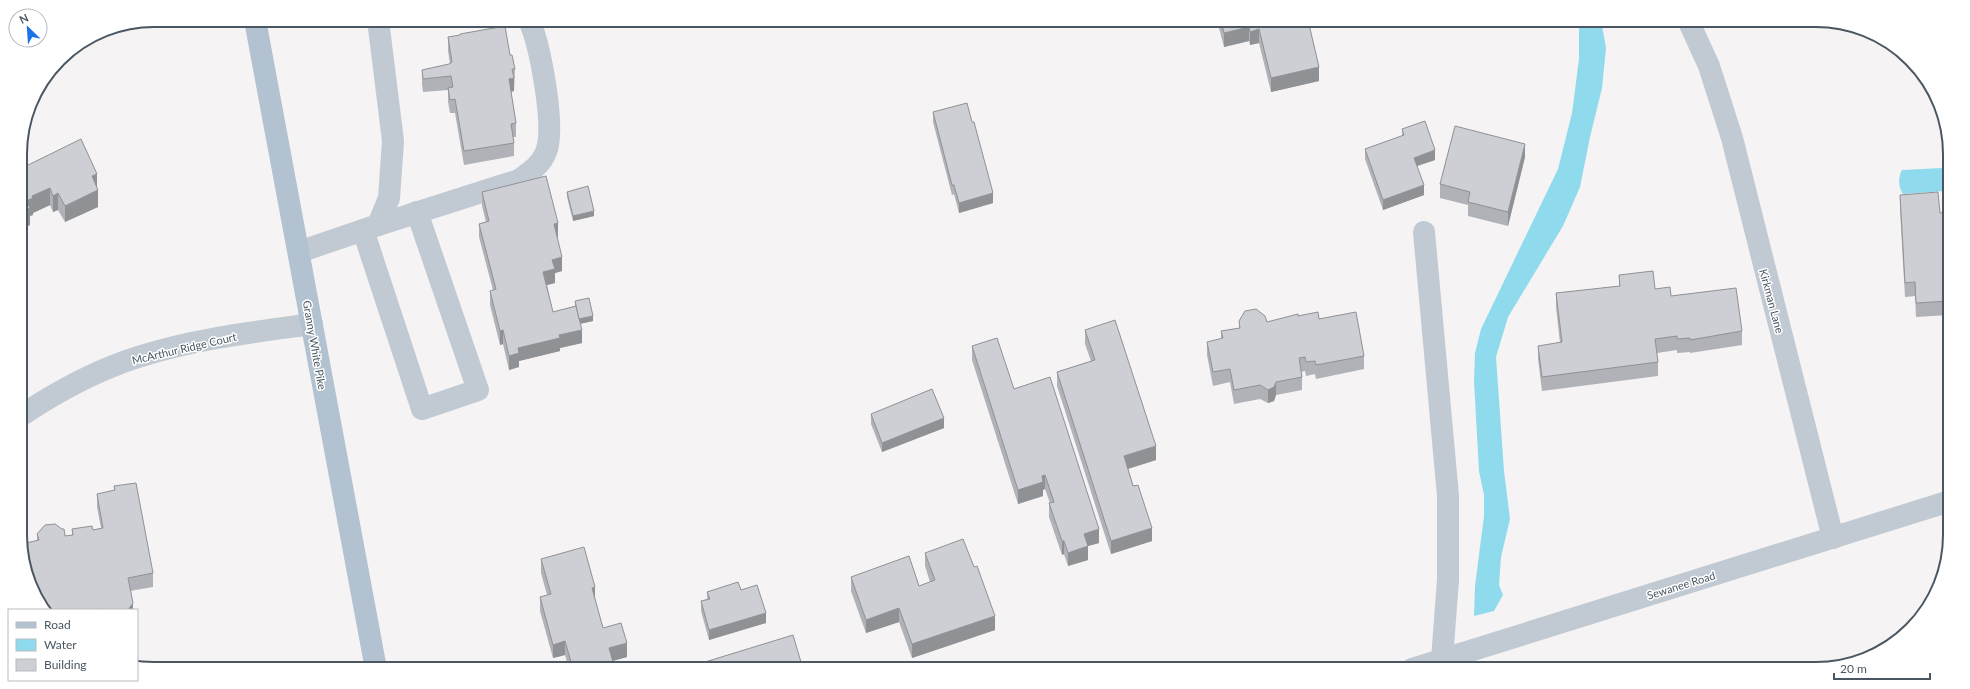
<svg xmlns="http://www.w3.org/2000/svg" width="1970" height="689" font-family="Lato,sans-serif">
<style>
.water{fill:#90daee}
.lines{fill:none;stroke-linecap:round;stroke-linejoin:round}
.minor{stroke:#c1cad2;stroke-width:22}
.major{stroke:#b3c2d1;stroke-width:22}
.wall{fill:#b0b2b7}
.shaded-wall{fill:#909195}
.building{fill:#cdcfd5;stroke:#909195}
.labels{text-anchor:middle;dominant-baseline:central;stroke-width:3;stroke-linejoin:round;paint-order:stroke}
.street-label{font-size:11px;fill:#4a5661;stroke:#fff}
.rim{fill:none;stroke:#4a5661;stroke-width:2}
</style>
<rect width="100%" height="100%" fill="#f5f3f3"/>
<g class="water">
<path d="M 1579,20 L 1601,20 L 1606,48 L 1602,88 L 1590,137 L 1580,187 L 1563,226 L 1508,317 L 1496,357 L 1504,471 L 1510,519 L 1501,557 L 1499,585 L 1503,595 L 1494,611 L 1474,616 L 1475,586 L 1484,516 L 1484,495 L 1479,471 L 1474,381 L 1475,353 L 1481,329 L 1558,169 L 1572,113 L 1579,59 Z"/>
<path d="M 1942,168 L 1946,171 L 1946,187 L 1944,191 L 1903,194 C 1898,187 1898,177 1902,170 Z"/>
</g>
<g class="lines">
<g class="minor">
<path d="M 378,20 L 393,141 L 389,198 L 378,225"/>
<path d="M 1688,20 L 1709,66 L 1732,138 L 1833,538"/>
<path d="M 363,230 L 422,409 L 478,390 L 417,212"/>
<path d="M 1424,232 L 1448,496 L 1448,580 L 1442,659"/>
<path d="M 299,252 L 378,225 L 519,180 C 530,172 541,165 546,152 C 556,127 540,45 529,20"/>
<path d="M 22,415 C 58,391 97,370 138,357 C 194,339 254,332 312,324"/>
<path d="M 1412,669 L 1950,501"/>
</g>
<path class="major" d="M 255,20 L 376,669"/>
</g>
<g class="wall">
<path d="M 1219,20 L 1308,20 L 1319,81 L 1271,92 L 1259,43 L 1250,45 L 1249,41 L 1224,47 L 1219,28 Z"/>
<path d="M 448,37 L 510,55 L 515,69 L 514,91 L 511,92 L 516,123 L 516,137 L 513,137 L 514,143 L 514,156 L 464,165 L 455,113 L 450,113 L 448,102 L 448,90 L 423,92 L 422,84 L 422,70 L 450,64 L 448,51 Z"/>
<path d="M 933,112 L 993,203 L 959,213 L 954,194 L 952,195 L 933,122 Z"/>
<path d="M 1402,129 L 1435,160 L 1417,166 L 1424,195 L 1383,210 L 1365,159 L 1365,149 L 1402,136 Z"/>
<path d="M 1525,157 L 1508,226 L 1468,216 L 1468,205 L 1440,198 L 1440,184 Z"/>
<path d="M 20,169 L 97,187 L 98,207 L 65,222 L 58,210 L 53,212 L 50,205 L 33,213 L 33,215 L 30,216 L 30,225 L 23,228 L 23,245 L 21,246 Z"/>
<path d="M 482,192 L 558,237 L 557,237 L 562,271 L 555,273 L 555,283 L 547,285 L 553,312 L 575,306 L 575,301 L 593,321 L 580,324 L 582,343 L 560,348 L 560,351 L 519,361 L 519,367 L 509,370 L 503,344 L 500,345 L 490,305 L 490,291 L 493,290 L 479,237 L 479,224 L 486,222 L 482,206 Z"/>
<path d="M 567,192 L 594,216 L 573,221 L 567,197 Z"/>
<path d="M 1900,195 L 1940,213 L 1949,212 L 1949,315 L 1916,317 L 1915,296 L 1905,297 L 1900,209 Z"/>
<path d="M 1619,275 L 1655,289 L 1671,296 L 1742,331 L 1742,345 L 1690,353 L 1690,352 L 1677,353 L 1677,350 L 1657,353 L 1658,362 L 1658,376 L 1542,391 L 1538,359 L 1538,346 L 1560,343 L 1556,307 L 1556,293 L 1619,286 Z"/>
<path d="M 1298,316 L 1319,319 L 1364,356 L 1364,369 L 1316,379 L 1315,374 L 1306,376 L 1305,371 L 1301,372 L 1302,377 L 1302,390 L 1276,395 L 1274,401 L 1268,403 L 1260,399 L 1234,404 L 1230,382 L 1213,386 L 1207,355 L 1207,342 L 1221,339 L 1221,331 L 1239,328 L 1239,321 L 1267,322 Z"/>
<path d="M 1085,330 L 1156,460 L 1128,469 L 1152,541 L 1111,554 L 1057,386 L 1057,372 L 1091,361 L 1085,344 Z"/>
<path d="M 972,346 L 1014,389 L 1099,543 L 1088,546 L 1088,560 L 1068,566 L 1064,554 L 1062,555 L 1049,517 L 1049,503 L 1050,503 L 1045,489 L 1043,490 L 1043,496 L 1018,504 L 972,360 Z"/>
<path d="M 871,414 L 944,428 L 882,452 L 871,424 Z"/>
<path d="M 114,486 L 153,573 L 153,587 L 130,591 L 133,610 L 47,610 L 28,571 L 26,557 L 26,543 L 37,541 L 37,534 L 65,536 L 72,535 L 72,529 L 93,530 L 101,528 L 97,507 L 97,494 L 114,490 Z"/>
<path d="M 925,553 L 995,630 L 912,658 L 899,622 L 866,633 L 851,591 L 851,577 L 919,586 L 930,582 L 925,566 Z"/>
<path d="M 541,559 L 595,599 L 603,628 L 627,657 L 612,661 L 615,669 L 569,669 L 565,655 L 553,658 L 540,611 L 540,597 L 547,595 L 541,573 Z"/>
<path d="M 741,590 L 766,623 L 709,640 L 701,611 L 701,601 L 707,599 L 707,592 Z"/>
</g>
<g class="shaded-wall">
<path d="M 1249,27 L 1249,41 L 1224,47 L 1224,33 Z"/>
<path d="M 1259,29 L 1259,43 L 1250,45 L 1250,32 Z"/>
<path d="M 1319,67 L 1319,81 L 1271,92 L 1271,78 Z"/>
<path d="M 514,78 L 514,91 L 509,92 L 509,79 Z"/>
<path d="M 23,135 L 23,152 L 20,153 L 20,145 Z"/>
<path d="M 1525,144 L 1525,157 L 1508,226 L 1508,212 Z"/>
<path d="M 1435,150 L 1435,160 L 1414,167 L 1414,158 Z"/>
<path d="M 97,174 L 97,191 L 98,190 L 98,207 L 65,222 L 65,206 L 92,176 Z"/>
<path d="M 1424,185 L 1424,195 L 1383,210 L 1383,200 Z"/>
<path d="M 50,188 L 50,205 L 33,213 L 33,215 L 30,216 L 30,225 L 21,229 L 21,212 L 26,201 L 32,196 Z"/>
<path d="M 58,193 L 58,210 L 53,212 L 53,196 Z"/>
<path d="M 993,193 L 993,203 L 959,213 L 959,203 Z"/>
<path d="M 594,211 L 594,216 L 573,221 L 573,216 Z"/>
<path d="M 558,223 L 558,237 L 554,238 L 554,224 Z"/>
<path d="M 23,228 L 23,245 L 21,246 L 21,230 Z"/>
<path d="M 562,257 L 562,271 L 555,273 L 555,283 L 543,286 L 543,272 L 552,260 Z"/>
<path d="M 593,316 L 593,321 L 579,324 L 579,319 Z"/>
<path d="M 503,330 L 503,344 L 500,345 L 500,331 Z"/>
<path d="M 582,330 L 582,343 L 560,348 L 560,351 L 519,361 L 519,367 L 509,370 L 509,356 L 518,348 L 559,335 Z"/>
<path d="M 1276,382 L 1276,395 L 1274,401 L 1268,403 L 1268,390 Z"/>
<path d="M 944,418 L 944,428 L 882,452 L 882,443 Z"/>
<path d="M 1156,446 L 1156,460 L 1124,470 L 1124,456 Z"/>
<path d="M 1045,475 L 1045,489 L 1043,490 L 1043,496 L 1018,504 L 1018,490 L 1042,476 Z"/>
<path d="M 1152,528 L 1152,541 L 1111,554 L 1111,541 Z"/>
<path d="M 1099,529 L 1099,543 L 1088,546 L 1088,560 L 1068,566 L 1068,553 L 1084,534 Z"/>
<path d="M 1062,541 L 1064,541 L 1064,554 L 1062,555 Z"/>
<path d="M 595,587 L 595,601 L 592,588 Z"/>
<path d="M 133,603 L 133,610 L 128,610 Z"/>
<path d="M 899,608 L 899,622 L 866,633 L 866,620 Z"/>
<path d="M 766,613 L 766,623 L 709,640 L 709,630 Z"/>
<path d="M 995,616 L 995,630 L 912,658 L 912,644 Z"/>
<path d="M 565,641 L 565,655 L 553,658 L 553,645 Z"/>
<path d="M 627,643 L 627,657 L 609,662 L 609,648 Z"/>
</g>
<g class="building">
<path d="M 1221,20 L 1308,20 L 1319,67 L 1271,78 L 1259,29 L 1250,32 L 1249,27 L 1224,33 Z"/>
<path d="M 505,26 L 510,55 L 512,55 L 515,69 L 512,69 L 514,78 L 509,79 L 516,123 L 511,124 L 514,143 L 464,151 L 455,99 L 450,100 L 448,88 L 453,87 L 451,76 L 423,79 L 422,70 L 449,64 L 452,62 L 448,37 L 460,35 L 460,34 Z"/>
<path d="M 967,103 L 972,122 L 974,122 L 993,193 L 959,203 L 954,185 L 952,185 L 933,112 Z"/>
<path d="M 1425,121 L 1435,150 L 1414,158 L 1424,185 L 1383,200 L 1365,149 L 1404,135 L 1402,129 Z"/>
<path d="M 1455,126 L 1525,144 L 1508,212 L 1468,202 L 1470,192 L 1440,184 Z"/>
<path d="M 81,139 L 97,174 L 92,176 L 98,190 L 65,206 L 58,193 L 53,196 L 50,188 L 32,196 L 33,198 L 26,201 L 30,208 L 21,212 L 20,169 Z"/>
<path d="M 546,176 L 558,223 L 554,224 L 562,257 L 552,260 L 555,269 L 543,272 L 553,312 L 576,306 L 582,330 L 559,335 L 560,338 L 518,348 L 519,353 L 509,356 L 503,330 L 500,331 L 490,291 L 496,289 L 479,224 L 489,221 L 482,192 Z"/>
<path d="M 588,186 L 594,211 L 573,216 L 567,192 Z"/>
<path d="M 1938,192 L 1940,213 L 1949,212 L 1949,280 L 1948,280 L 1949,301 L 1916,303 L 1915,282 L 1905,283 L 1900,195 Z"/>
<path d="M 21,220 L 23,228 L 21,230 Z"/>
<path d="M 1653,271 L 1655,289 L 1670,287 L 1671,296 L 1736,288 L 1742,331 L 1690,340 L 1690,338 L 1677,339 L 1677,336 L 1655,339 L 1658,362 L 1542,377 L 1538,346 L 1562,342 L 1556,293 L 1620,286 L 1619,275 Z"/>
<path d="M 589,298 L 593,316 L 579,319 L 575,301 Z"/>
<path d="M 1256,309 L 1265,316 L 1267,322 L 1298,314 L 1298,316 L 1318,312 L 1319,319 L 1356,312 L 1364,356 L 1316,365 L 1315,361 L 1306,362 L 1305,357 L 1299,358 L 1302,377 L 1276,382 L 1274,387 L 1268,390 L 1260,385 L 1234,390 L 1230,369 L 1213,372 L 1207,342 L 1223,338 L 1221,331 L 1240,328 L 1239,321 L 1245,311 Z"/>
<path d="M 1115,320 L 1156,446 L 1124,456 L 1133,486 L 1138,485 L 1152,528 L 1111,541 L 1057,372 L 1095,360 L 1085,330 Z"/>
<path d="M 997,338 L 1014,389 L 1050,377 L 1099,529 L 1084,534 L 1088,546 L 1068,553 L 1064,541 L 1062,541 L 1049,503 L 1054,502 L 1045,475 L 1042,476 L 1043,482 L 1018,490 L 972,346 Z"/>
<path d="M 932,389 L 944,418 L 882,443 L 871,414 Z"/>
<path d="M 136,483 L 153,573 L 128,578 L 133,603 L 128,610 L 102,610 L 101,609 L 97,610 L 47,610 L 45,606 L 44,599 L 41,599 L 28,571 L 31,570 L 26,543 L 39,540 L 37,534 L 45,525 L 55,524 L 62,529 L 64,529 L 65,536 L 73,535 L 72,529 L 92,526 L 93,530 L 103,528 L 97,494 L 115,490 L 114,486 Z"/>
<path d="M 963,539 L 974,567 L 977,566 L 995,616 L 912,644 L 899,608 L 866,620 L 851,577 L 909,556 L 919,586 L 935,580 L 925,553 Z"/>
<path d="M 584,547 L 595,587 L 592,588 L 603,628 L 621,623 L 627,643 L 609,648 L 615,669 L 573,669 L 565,641 L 553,645 L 540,597 L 551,594 L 541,559 Z"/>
<path d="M 738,582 L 741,590 L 757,585 L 766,613 L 709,630 L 701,601 L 710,599 L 707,592 Z"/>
<path d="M 793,635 L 803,669 L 707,669 L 705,662 Z"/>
</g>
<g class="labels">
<g class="street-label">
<text transform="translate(1772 301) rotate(75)">Kirkman Lane</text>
<text transform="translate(315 345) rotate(80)">Granny White Pike</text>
<text transform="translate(184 348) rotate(-13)">McArthur Ridge Court</text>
<text transform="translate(1681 585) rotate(-17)">Sewanee Road</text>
</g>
</g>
<path d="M0 0H1970V689H0ZM154 27H1816A127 127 0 0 1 1943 154V535A127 127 0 0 1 1816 662H154A127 127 0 0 1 27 535V154A127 127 0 0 1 154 27Z" fill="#fff" fill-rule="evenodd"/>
<path class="rim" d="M154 27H1816A127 127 0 0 1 1943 154V535A127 127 0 0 1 1816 662H154A127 127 0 0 1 27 535V154A127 127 0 0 1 154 27Z"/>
<rect x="8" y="609" width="130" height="72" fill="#ffffff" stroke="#b7bbc0"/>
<rect x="16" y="622" width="20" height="6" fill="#b3c2d1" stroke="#b7bbc0"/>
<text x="44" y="629" font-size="12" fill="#4a5661">Road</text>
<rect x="16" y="639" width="20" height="12" fill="#90daee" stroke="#b7bbc0"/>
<text x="44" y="649" font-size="12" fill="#4a5661">Water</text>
<rect x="16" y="659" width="20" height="12" fill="#cdcfd5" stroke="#b7bbc0"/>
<text x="44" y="669" font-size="12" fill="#4a5661">Building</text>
<g transform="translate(28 28) rotate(335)"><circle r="19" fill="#ffffff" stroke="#b7bbc0"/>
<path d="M0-3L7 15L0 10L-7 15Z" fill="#1a73e8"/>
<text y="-6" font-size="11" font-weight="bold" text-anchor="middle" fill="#4a5661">N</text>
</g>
<path d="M1834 673v6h96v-6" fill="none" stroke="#4a5661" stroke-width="2"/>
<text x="1840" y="673" font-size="12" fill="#4a5661" stroke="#ffffff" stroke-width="3" paint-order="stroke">20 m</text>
</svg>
